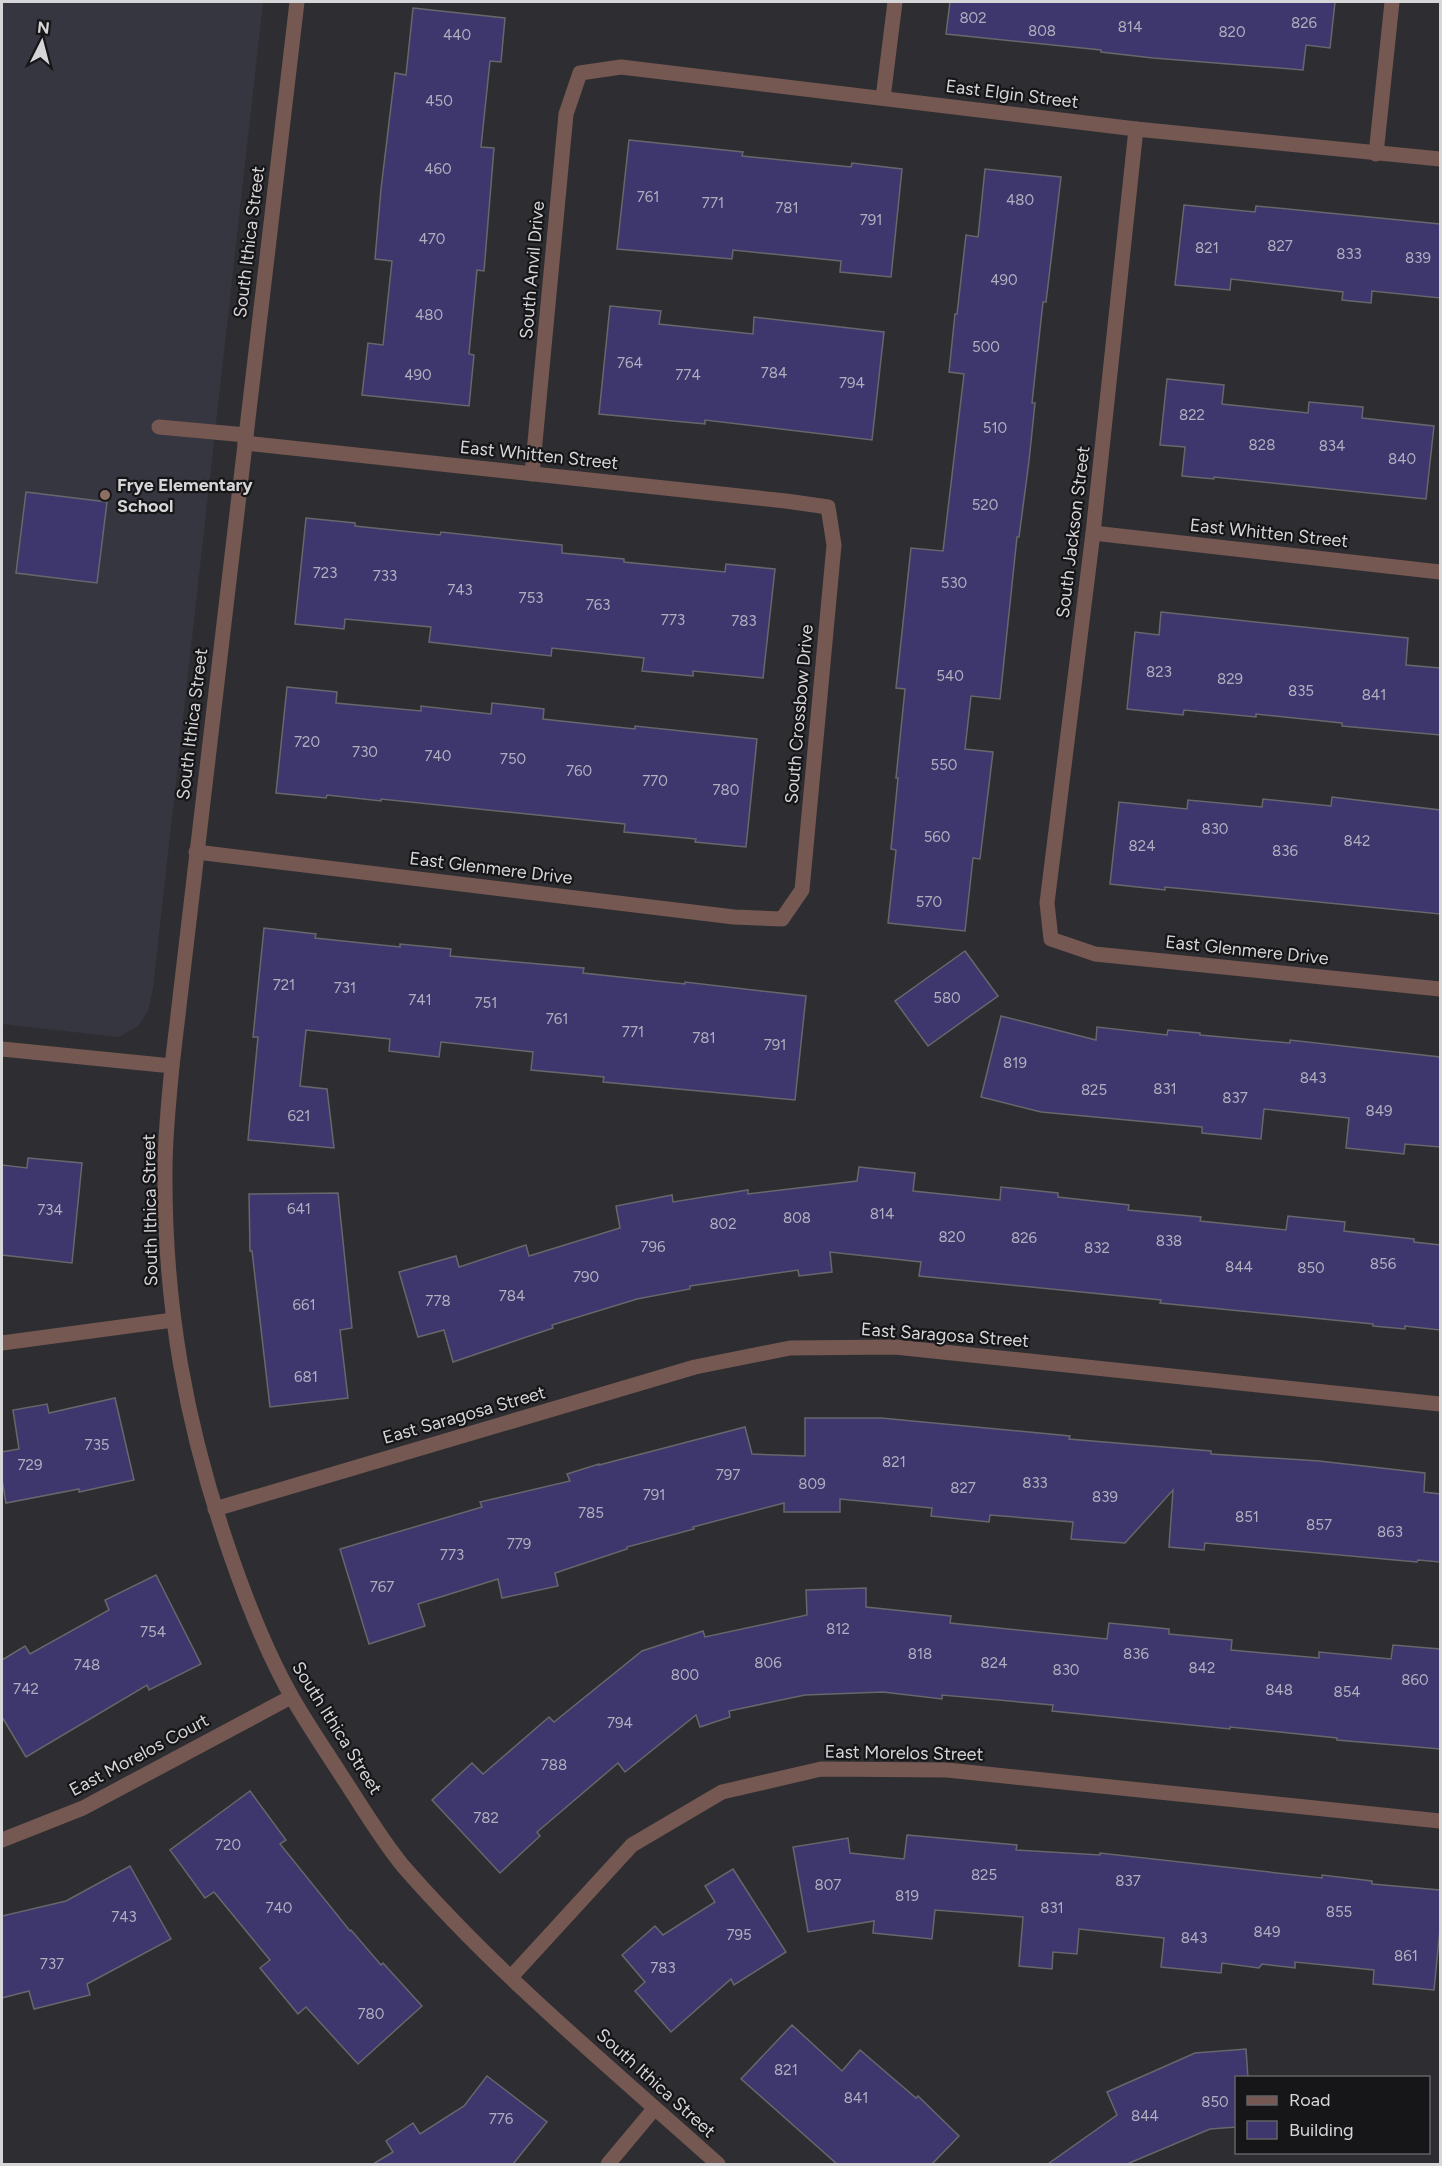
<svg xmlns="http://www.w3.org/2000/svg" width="1442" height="2166" font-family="Figtree,sans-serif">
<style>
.built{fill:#363640}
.building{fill:#3d376e;stroke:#67676b;stroke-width:1.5}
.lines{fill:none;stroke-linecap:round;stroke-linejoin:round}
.minor{stroke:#755851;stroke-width:15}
.education-dot{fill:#8d6e63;stroke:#161618;stroke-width:2}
.labels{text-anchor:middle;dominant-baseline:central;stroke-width:4.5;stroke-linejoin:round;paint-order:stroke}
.number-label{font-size:15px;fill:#b0aebe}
.street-label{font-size:18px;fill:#d6d6d8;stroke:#161618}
.poi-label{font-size:18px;font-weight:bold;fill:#d6d6d8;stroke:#161618;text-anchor:start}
</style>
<rect width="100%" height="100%" fill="#2e2e32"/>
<path class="built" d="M 2,2 L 263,2 L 153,988 L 148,1011 L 138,1026 L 119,1037 L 2,1024 Z"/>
<g class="building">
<path d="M 950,2 L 1335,2 L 1330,48 L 1306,45 L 1303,70 L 1153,58 L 1101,52 L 1101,50 L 946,34 Z"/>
<path d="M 413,8 L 505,18 L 501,62 L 490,61 L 481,147 L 494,148 L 484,271 L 477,270 L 469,354 L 474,355 L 469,406 L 362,395 L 368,343 L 383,345 L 392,261 L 375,259 L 381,189 L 395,73 L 406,75 Z"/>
<path d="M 629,140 L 743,152 L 742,156 L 851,167 L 852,163 L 902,169 L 891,277 L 840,272 L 841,261 L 733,250 L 732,259 L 617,249 Z"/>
<path d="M 985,169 L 1061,177 L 1046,302 L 1043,302 L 1032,403 L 1035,403 L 1029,461 L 1019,537 L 1017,537 L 1000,699 L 971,696 L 965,749 L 993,752 L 980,859 L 973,858 L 965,931 L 888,923 L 896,850 L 891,849 L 898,778 L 896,778 L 905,689 L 896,688 L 911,548 L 943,551 L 964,374 L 949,372 L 955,314 L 957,314 L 966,235 L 978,237 Z"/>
<path d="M 1184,205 L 1255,212 L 1256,206 L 1440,224 L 1440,298 L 1372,291 L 1371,303 L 1342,300 L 1343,292 L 1231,279 L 1230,290 L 1175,285 Z"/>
<path d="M 610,306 L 661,311 L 659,324 L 753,334 L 754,317 L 884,332 L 872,440 L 705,420 L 705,424 L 599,414 Z"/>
<path d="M 1167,379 L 1224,385 L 1222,404 L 1308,413 L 1309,402 L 1363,407 L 1362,418 L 1434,426 L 1426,499 L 1214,477 L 1214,479 L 1182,476 L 1185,447 L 1160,445 Z"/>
<path d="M 26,492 L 107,502 L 97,583 L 16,573 Z"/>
<path d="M 306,518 L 355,523 L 355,526 L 440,535 L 441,532 L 562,545 L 562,553 L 624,559 L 624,562 L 725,572 L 726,564 L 775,569 L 763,678 L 693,671 L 693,676 L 642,671 L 644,658 L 552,648 L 551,656 L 429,642 L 431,627 L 345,619 L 344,629 L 295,624 Z"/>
<path d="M 1161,612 L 1408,638 L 1406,665 L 1440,668 L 1440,735 L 1342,726 L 1342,723 L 1256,714 L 1256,717 L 1184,710 L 1183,715 L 1127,709 L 1135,632 L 1159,635 Z"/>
<path d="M 287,687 L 337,692 L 336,703 L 421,711 L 421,706 L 491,714 L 492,703 L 544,709 L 543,719 L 635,729 L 635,726 L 757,739 L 746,847 L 695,842 L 696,839 L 624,832 L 625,824 L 381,799 L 381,801 L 327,795 L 326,798 L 276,793 Z"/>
<path d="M 1332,797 L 1440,810 L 1440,914 L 1165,887 L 1165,890 L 1110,884 L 1119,802 L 1187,809 L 1188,800 L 1262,807 L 1263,799 L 1331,806 Z"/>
<path d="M 264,928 L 316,934 L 315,938 L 400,947 L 400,944 L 451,949 L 450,956 L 584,968 L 583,973 L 685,984 L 685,982 L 806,996 L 795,1100 L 603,1082 L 604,1077 L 531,1070 L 533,1052 L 441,1042 L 439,1057 L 389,1051 L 390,1039 L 306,1030 L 300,1086 L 327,1089 L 334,1148 L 248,1140 L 258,1037 L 253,1037 Z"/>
<path d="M 965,951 L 998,996 L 928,1046 L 895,1001 Z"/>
<path d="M 1001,1016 L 1096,1040 L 1097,1027 L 1167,1035 L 1168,1030 L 1200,1033 L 1200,1035 L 1290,1043 L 1290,1040 L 1440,1057 L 1440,1147 L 1405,1144 L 1404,1154 L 1346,1148 L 1349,1118 L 1264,1109 L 1261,1139 L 1202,1133 L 1202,1127 L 1041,1112 L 981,1097 Z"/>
<path d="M 28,1158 L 82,1163 L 72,1263 L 2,1255 L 2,1165 L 27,1168 Z"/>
<path d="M 859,1167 L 915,1173 L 913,1191 L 1000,1200 L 1001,1187 L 1058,1193 L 1058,1197 L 1129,1205 L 1128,1210 L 1201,1217 L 1200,1221 L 1286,1230 L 1288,1216 L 1345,1222 L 1344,1231 L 1414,1239 L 1414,1242 L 1440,1245 L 1440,1330 L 1405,1326 L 1405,1329 L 1373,1326 L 1373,1324 L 1160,1303 L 1161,1300 L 919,1276 L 921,1262 L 830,1252 L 832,1272 L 799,1276 L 798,1270 L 690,1286 L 690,1289 L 637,1299 L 552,1325 L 553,1328 L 453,1362 L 444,1330 L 418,1337 L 399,1272 L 456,1256 L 459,1267 L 526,1245 L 529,1256 L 620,1228 L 616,1206 L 672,1195 L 673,1202 L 748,1190 L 748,1194 L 857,1181 Z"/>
<path d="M 338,1193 L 352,1328 L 340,1330 L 348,1398 L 270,1407 L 252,1251 L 250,1251 L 249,1194 Z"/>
<path d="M 115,1398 L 134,1480 L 79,1492 L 79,1489 L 6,1503 L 2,1479 L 2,1452 L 19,1449 L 13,1410 L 47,1404 L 49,1413 Z"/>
<path d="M 805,1418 L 881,1418 L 1070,1436 L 1069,1439 L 1211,1451 L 1211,1454 L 1319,1461 L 1425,1473 L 1424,1492 L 1440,1494 L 1440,1562 L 1418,1560 L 1417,1562 L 1205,1543 L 1204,1550 L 1169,1547 L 1173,1490 L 1125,1543 L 1071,1539 L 1073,1522 L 990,1515 L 989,1522 L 931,1516 L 932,1508 L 840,1499 L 840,1512 L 784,1512 L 784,1503 L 693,1527 L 694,1529 L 627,1547 L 627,1549 L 555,1573 L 558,1586 L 502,1598 L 498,1579 L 418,1604 L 425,1626 L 369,1644 L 340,1549 L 482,1507 L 480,1502 L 570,1481 L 567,1474 L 599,1464 L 599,1465 L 745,1427 L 752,1454 L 805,1456 Z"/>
<path d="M 156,1575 L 201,1664 L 149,1690 L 147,1685 L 26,1757 L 2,1717 L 2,1660 L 25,1646 L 30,1654 L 109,1610 L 105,1600 Z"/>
<path d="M 866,1588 L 866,1607 L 951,1616 L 950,1623 L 1107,1639 L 1109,1623 L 1169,1629 L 1169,1634 L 1232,1640 L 1231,1650 L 1319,1658 L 1319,1652 L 1391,1659 L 1393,1645 L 1440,1649 L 1440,1749 L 1337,1740 L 1337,1738 L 1230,1727 L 1230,1729 L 1052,1711 L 1053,1705 L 942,1695 L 942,1699 L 883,1692 L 805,1695 L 729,1711 L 730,1717 L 700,1727 L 696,1715 L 625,1772 L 618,1763 L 537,1832 L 540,1836 L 500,1873 L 432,1800 L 472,1763 L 483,1774 L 549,1717 L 554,1722 L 642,1651 L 703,1631 L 705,1637 L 807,1615 L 806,1590 Z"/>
<path d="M 250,1791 L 286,1840 L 280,1844 L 350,1931 L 351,1930 L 381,1965 L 383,1963 L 422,2006 L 358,2064 L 306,2007 L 298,2014 L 260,1968 L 270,1960 L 214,1892 L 205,1898 L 170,1850 Z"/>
<path d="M 907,1835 L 1017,1845 L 1016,1850 L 1100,1855 L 1100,1853 L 1322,1878 L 1322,1875 L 1372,1881 L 1372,1884 L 1440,1890 L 1440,1929 L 1434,1990 L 1373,1984 L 1374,1970 L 1295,1962 L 1295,1968 L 1262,1964 L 1259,1968 L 1222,1963 L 1221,1973 L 1161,1967 L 1164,1938 L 1079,1929 L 1077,1954 L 1053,1952 L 1052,1969 L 1019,1966 L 1023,1917 L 935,1910 L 932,1939 L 873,1933 L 874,1921 L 808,1932 L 793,1847 L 848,1838 L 850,1853 L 904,1859 Z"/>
<path d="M 130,1866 L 171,1939 L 87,1984 L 90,1995 L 34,2009 L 29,1991 L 2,1998 L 2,1916 L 66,1901 Z"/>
<path d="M 733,1869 L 786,1952 L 734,1985 L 731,1979 L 671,2032 L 635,1991 L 645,1982 L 622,1955 L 655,1926 L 663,1935 L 715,1902 L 705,1886 Z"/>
<path d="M 792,2025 L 842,2071 L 860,2050 L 916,2098 L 918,2096 L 959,2136 L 932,2164 L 837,2164 L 741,2079 Z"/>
<path d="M 1246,2049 L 1248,2078 L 1236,2078 L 1236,2127 L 1210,2129 L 1127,2164 L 1048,2164 L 1117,2115 L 1107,2092 L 1195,2053 Z"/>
<path d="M 487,2076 L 547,2122 L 513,2164 L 373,2164 L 393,2152 L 386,2141 L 413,2123 L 420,2134 L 464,2106 Z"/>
</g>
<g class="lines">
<g class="minor">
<path d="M 297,2 L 172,1066 C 169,1100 165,1135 165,1169 C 164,1306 186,1427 231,1556 C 248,1605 267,1654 293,1699 C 308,1725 325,1750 341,1775 C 361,1805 380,1838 403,1866 C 498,1975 611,2068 718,2164"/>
<path d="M 883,98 L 895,2"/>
<path d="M 1136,129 L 1093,533 L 1047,903 L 1051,939 L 1095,954 L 1440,989"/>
<path d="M 1376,154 L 1392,2"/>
<path d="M 159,427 L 246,435"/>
<path d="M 532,474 L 566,114 L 580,73 L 621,67 L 1136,129 L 1440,159"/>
<path d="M 1093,533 L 1440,572"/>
<path d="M 196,852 L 734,917 L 782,919 L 802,890 L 834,545 L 828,507 L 786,501 L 245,443"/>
<path d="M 2,1049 L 172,1066"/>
<path d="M 2,1343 L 173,1320"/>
<path d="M 215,1509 L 695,1367 L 790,1348 L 895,1347 L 1440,1404"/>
<path d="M 2,1840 L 83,1808 L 291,1697"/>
<path d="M 511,1977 L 632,1845 L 722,1792 L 821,1769 L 947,1770 L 1440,1821"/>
<path d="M 608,2164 L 654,2109"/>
</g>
</g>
<circle class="education-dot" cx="105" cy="495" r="6"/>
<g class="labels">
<g class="number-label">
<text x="973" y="18">802</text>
<text x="1304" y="23">826</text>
<text x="1130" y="27">814</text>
<text x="1042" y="31">808</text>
<text x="1232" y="32">820</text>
<text x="457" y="35">440</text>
<text x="439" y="101">450</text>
<text x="438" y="169">460</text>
<text x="648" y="197">761</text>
<text x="1020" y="200">480</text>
<text x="713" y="203">771</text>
<text x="787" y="208">781</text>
<text x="871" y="220">791</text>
<text x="432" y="239">470</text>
<text x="1280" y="246">827</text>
<text x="1207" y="248">821</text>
<text x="1349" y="254">833</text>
<text x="1418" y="258">839</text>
<text x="1004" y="280">490</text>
<text x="429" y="315">480</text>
<text x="986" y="347">500</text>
<text x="630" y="363">764</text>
<text x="774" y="373">784</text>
<text x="418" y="375">490</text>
<text x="688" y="375">774</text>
<text x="852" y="383">794</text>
<text x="1192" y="415">822</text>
<text x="995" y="428">510</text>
<text x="1262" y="445">828</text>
<text x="1332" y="446">834</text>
<text x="1402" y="459">840</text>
<text x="985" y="505">520</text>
<text x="325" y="573">723</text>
<text x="385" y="576">733</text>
<text x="954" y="583">530</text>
<text x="460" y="590">743</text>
<text x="531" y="598">753</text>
<text x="598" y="605">763</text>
<text x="673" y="620">773</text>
<text x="744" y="621">783</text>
<text x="1159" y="672">823</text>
<text x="950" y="676">540</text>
<text x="1230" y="679">829</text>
<text x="1301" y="691">835</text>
<text x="1374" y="695">841</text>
<text x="307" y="742">720</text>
<text x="365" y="752">730</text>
<text x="438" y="756">740</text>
<text x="513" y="759">750</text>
<text x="944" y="765">550</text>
<text x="579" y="771">760</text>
<text x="655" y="781">770</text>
<text x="726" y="790">780</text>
<text x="1215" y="829">830</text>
<text x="937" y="837">560</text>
<text x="1357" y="841">842</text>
<text x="1142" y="846">824</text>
<text x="1285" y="851">836</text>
<text x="929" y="902">570</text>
<text x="284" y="985">721</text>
<text x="345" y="988">731</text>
<text x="947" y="998">580</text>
<text x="420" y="1000">741</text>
<text x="486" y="1003">751</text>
<text x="557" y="1019">761</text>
<text x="633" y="1032">771</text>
<text x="704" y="1038">781</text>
<text x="775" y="1045">791</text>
<text x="1015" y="1063">819</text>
<text x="1313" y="1078">843</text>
<text x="1165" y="1089">831</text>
<text x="1094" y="1090">825</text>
<text x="1235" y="1098">837</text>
<text x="1379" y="1111">849</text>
<text x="299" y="1116">621</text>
<text x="299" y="1209">641</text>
<text x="50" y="1210">734</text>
<text x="882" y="1214">814</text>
<text x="797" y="1218">808</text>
<text x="723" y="1224">802</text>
<text x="952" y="1237">820</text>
<text x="1024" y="1238">826</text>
<text x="1169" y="1241">838</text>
<text x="653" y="1247">796</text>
<text x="1097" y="1248">832</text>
<text x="1383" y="1264">856</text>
<text x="1239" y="1267">844</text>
<text x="1311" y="1268">850</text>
<text x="586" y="1277">790</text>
<text x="512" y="1296">784</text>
<text x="438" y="1301">778</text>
<text x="304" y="1305">661</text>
<text x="306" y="1377">681</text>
<text x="97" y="1445">735</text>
<text x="894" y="1462">821</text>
<text x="30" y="1465">729</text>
<text x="728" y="1475">797</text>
<text x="1035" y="1483">833</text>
<text x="812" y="1484">809</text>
<text x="963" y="1488">827</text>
<text x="654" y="1495">791</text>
<text x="1105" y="1497">839</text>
<text x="591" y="1513">785</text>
<text x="1247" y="1517">851</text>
<text x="1319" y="1525">857</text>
<text x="1390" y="1532">863</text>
<text x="519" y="1544">779</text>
<text x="452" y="1555">773</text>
<text x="382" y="1587">767</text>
<text x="838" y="1629">812</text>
<text x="153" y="1632">754</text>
<text x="920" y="1654">818</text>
<text x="1136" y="1654">836</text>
<text x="768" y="1663">806</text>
<text x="994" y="1663">824</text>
<text x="87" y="1665">748</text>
<text x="1202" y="1668">842</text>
<text x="1066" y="1670">830</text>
<text x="685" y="1675">800</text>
<text x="1415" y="1680">860</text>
<text x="26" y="1689">742</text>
<text x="1279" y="1690">848</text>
<text x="1347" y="1692">854</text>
<text x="620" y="1723">794</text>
<text x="554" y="1765">788</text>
<text x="486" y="1818">782</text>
<text x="228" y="1845">720</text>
<text x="984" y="1875">825</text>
<text x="1128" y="1881">837</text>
<text x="828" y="1885">807</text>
<text x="907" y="1896">819</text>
<text x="279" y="1908">740</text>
<text x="1052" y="1908">831</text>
<text x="1339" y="1912">855</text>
<text x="124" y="1917">743</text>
<text x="1267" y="1932">849</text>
<text x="739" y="1935">795</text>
<text x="1194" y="1938">843</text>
<text x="1406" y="1956">861</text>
<text x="52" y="1964">737</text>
<text x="663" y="1968">783</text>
<text x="371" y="2014">780</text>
<text x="786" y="2070">821</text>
<text x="856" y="2098">841</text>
<text x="1215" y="2102">850</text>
<text x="1145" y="2116">844</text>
<text x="501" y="2119">776</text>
</g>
<g class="street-label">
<text transform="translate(1012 94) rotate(7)">East Elgin Street</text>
<text transform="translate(249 242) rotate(-83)">South Ithica Street</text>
<text transform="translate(532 270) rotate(-85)">South Anvil Drive</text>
<text transform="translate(539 455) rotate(6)">East Whitten Street</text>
<text transform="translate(1073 532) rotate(-83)">South Jackson Street</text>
<text transform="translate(1269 533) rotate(6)">East Whitten Street</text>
<text transform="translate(799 714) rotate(-85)">South Crossbow Drive</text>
<text transform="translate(192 724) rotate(-83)">South Ithica Street</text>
<text transform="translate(491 868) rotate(7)">East Glenmere Drive</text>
<text transform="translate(1247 950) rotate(6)">East Glenmere Drive</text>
<text transform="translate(150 1210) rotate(-91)">South Ithica Street</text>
<text transform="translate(945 1335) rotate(4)">East Saragosa Street</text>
<text transform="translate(464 1415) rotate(-16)">East Saragosa Street</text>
<text transform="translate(337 1728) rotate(58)">South Ithica Street</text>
<text transform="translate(904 1753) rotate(1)">East Morelos Street</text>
<text transform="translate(139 1755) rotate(-28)">East Morelos Court</text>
<text transform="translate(656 2083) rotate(42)">South Ithica Street</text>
</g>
<g class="poi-label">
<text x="117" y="485">Frye Elementary<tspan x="117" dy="21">School</tspan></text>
</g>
</g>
<rect width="1442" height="2166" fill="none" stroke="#d6d6d8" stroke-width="6"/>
<rect x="1235" y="2076" width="195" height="78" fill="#161618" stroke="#636365" stroke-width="1.5"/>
<rect x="1247" y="2096" width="30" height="9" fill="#755851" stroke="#636365" stroke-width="1.5"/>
<text x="1289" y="2106" font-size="18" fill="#d6d6d8">Road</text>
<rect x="1247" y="2121" width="30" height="18" fill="#3d376e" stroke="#636365" stroke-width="1.5"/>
<text x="1289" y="2136" font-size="18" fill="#d6d6d8">Building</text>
<g transform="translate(42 42) rotate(6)" stroke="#161618" stroke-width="4.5" paint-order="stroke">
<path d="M0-4.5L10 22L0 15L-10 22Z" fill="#d6d6d8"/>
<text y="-9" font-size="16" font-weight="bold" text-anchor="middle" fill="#d6d6d8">N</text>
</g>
</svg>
